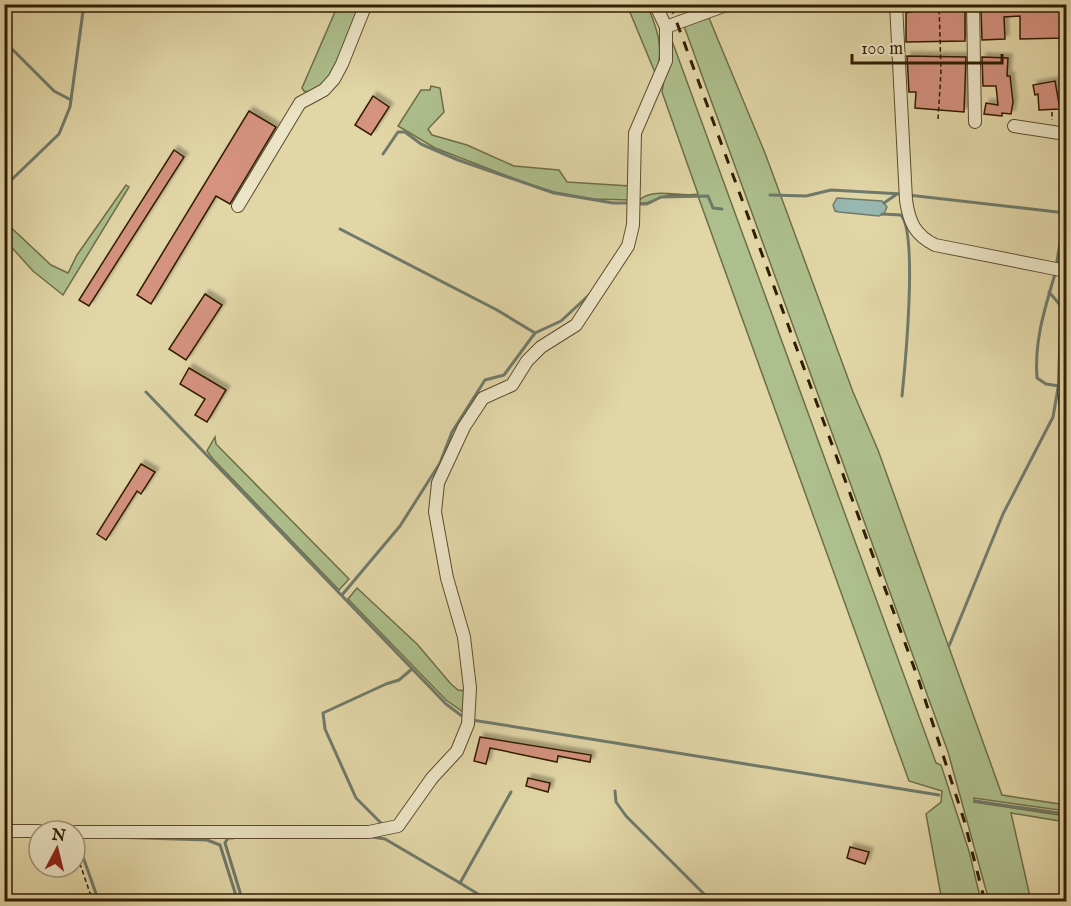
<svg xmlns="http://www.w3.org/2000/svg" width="1071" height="906" font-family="'IM FELL English',serif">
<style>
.green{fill:#adbf8c;stroke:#6e6e48;stroke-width:1.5}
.water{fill:#97b7b0;stroke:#6e7a6b;stroke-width:1.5}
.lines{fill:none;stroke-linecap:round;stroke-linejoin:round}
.stream{stroke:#6e7a6b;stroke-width:3}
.building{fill:#d4927f;stroke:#301e04;stroke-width:1.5;filter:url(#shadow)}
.minor-casing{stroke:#5c4c2d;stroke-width:14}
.path{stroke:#301e04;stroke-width:1.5;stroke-dasharray:4.5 3;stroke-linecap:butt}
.minor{stroke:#ece4c6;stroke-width:12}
.rail{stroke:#301e04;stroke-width:3;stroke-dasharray:10 10;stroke-linecap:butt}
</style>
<defs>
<filter id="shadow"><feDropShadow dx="4" dy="-4" stdDeviation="1.5" flood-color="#0004"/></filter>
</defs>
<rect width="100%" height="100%" fill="#e2d6a7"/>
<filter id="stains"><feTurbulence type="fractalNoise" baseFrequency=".00333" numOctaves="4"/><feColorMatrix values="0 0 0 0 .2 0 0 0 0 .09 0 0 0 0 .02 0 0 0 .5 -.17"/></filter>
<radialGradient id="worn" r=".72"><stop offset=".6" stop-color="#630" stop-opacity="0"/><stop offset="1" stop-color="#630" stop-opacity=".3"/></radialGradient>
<g class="green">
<path d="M 338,5 L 363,5 L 330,80 L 311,93 L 304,91 L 302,88 Z"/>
<path d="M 627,5 L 647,5 C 658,30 664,48 656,75 Z"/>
<path d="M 709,18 L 765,153 L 853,392 L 878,450 L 1002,795 L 1066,805 L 1066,811 L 974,798 L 974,802 L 1066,816 L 1066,822 L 1011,813 L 1031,901 L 989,901 L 948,752 L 684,26 Z"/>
<path d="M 671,38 L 936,763 L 941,765 L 969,851 L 981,901 L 942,901 L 926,814 L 941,802 L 942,791 L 909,781 L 698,196 L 668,195 L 646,203 L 636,203 C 651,185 679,198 698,194 L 662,92 Z"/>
<path d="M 431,86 L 440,88 L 444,112 L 428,129 L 432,135 L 467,145 L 514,166 L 559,170 L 567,182 L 630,186 L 629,200 L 594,199 L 554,192 L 528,184 L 435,148 L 398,126 L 421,90 L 430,90 Z"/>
<path d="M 126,185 L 129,187 L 63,295 L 33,271 L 5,240 L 4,221 L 51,265 L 68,273 L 77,255 Z"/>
<path d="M 215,437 L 216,444 L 349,579 L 339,590 L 213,459 L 207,451 Z"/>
<path d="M 357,588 L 417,644 L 451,684 L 458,690 L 466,691 L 466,714 L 446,700 L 348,599 Z"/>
</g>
<path class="water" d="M 837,198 L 882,201 L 887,207 L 884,214 L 879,216 L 839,212 L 835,211 L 833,205 Z"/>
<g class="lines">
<g class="stream">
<path d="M 4,41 L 54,91 L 71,100"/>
<path d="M 383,154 L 398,132 L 405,132 L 421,144 L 458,160 L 554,193 L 613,203 L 631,203"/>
<path d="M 4,187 L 59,134 L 70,107 L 84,4"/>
<path d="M 770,195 L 806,196 L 831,190 L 902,194"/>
<path d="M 908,195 L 1066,213"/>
<path d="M 884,203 L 897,194"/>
<path d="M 638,204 L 647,204 L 661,197 L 708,196 L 713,208 L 722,209"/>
<path d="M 882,214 L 901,215 C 918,234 905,367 902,396"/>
<path d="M 340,229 L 497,310 L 535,333"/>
<path d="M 1056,267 L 1065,213"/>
<path d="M 1055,274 C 1045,308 1034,341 1037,378 L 1046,384 L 1059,386"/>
<path d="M 1049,292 L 1061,306 L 1061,315"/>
<path d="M 146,392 L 446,704 L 462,716"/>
<path d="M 342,595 L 400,526 L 440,463 L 452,432 L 485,380 L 504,375 L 535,333 L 561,321 L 589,295"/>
<path d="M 949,646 L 1003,514 L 1053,417 L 1058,388"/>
<path d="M 472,720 L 939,795"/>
<path d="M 615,791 L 616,802 L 626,816 L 712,902"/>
<path d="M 975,801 L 1066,814"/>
<path d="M 383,825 L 356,798 L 325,729 L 323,713 L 386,684 L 399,680 L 412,669"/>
<path d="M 43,829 L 79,827"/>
<path d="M 79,836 L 207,840 L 220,845 L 238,902"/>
<path d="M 79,836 L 82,854 L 99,902"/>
<path d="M 372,837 L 385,839 L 460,883"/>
<path d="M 233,838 L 228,838 L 225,843 L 243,902"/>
<path d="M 491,902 L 460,883 L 511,792"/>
</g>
</g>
<g class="building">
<path d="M 1066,6 L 1066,38 L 1020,39 L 1020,16 L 1004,17 L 1005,39 L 982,40 L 981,8 Z"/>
<path d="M 965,8 L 965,41 L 906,42 L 906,13 L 922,9 Z"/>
<path d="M 907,56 L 966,57 L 964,112 L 915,108 L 916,92 L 909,92 Z"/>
<path d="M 982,57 L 1008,58 L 1007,76 L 1010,76 L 1013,102 L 1011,114 L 1002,113 L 1002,116 L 984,114 L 986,103 L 998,105 L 996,86 L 983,86 Z"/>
<path d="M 1055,81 L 1060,109 L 1039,110 L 1038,94 L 1035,95 L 1033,85 Z"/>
<path d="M 373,96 L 389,107 L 371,135 L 355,125 Z"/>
<path d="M 249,111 L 276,127 L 230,204 L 216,196 L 151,304 L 137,295 Z"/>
<path d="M 174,150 L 184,157 L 89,306 L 79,300 Z"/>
<path d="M 205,294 L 222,305 L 186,360 L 169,349 Z"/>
<path d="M 189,368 L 226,390 L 207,422 L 195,415 L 205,399 L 180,384 Z"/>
<path d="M 141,464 L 155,472 L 141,494 L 137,491 L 106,540 L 97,534 Z"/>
<path d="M 480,737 L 591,755 L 590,762 L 558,756 L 557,762 L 490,748 L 486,764 L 474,761 Z"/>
<path d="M 528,778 L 550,783 L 548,792 L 526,786 Z"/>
<path d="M 850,847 L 869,852 L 865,864 L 847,858 Z"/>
</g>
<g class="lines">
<g class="minor-casing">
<g id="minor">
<path d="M 655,4 L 666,27"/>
<path d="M 896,4 L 906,200 C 909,222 915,235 935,245 L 1066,271"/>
<path d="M 973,4 L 975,122"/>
<path d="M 896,5 L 916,4"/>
<path d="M 1014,126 L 1066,134"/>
<path d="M 238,206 L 300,103 L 324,90 L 334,79 L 342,64 L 366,4"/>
<path d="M 1066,316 L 1064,392 L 1066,407"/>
<path d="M 4,831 L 39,831"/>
<path d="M 75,832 L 369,832 L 398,826 L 432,778 L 457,751 L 468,724 L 470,688 L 464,637 L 447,578 L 435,512 L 438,483 L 464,427 L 483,398 L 512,385 L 527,361 L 541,347 L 576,325 L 628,246 L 633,225 L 635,133 L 666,61 L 666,27 L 729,4"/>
</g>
</g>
<g class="path">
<path d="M 1052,112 L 1052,120"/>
<path d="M 938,119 L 941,72 L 939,4"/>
<path d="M 75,849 L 93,902"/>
</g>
<use href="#minor" class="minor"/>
<path class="rail" d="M 670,4 L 919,681 L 964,820 L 985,902"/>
</g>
<rect width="1071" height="906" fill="none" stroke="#e2d6a7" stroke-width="24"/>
<rect x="6" y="6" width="1059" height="894" fill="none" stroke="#301e04" stroke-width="3"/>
<rect x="12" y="12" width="1047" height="882" fill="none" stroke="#301e04" stroke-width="1.5"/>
<g transform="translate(57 849) rotate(7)"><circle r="28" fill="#ece4c6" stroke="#a19578" stroke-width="1.5"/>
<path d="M0-4.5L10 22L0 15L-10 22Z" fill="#8f2418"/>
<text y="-9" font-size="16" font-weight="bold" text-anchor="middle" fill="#301e04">N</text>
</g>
<path d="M852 54v9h150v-9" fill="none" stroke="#301e04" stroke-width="3"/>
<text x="861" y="54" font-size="18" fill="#301e04" stroke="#ece4c6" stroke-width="4.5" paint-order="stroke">100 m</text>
<rect width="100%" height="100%" filter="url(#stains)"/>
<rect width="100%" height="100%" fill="url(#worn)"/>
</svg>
